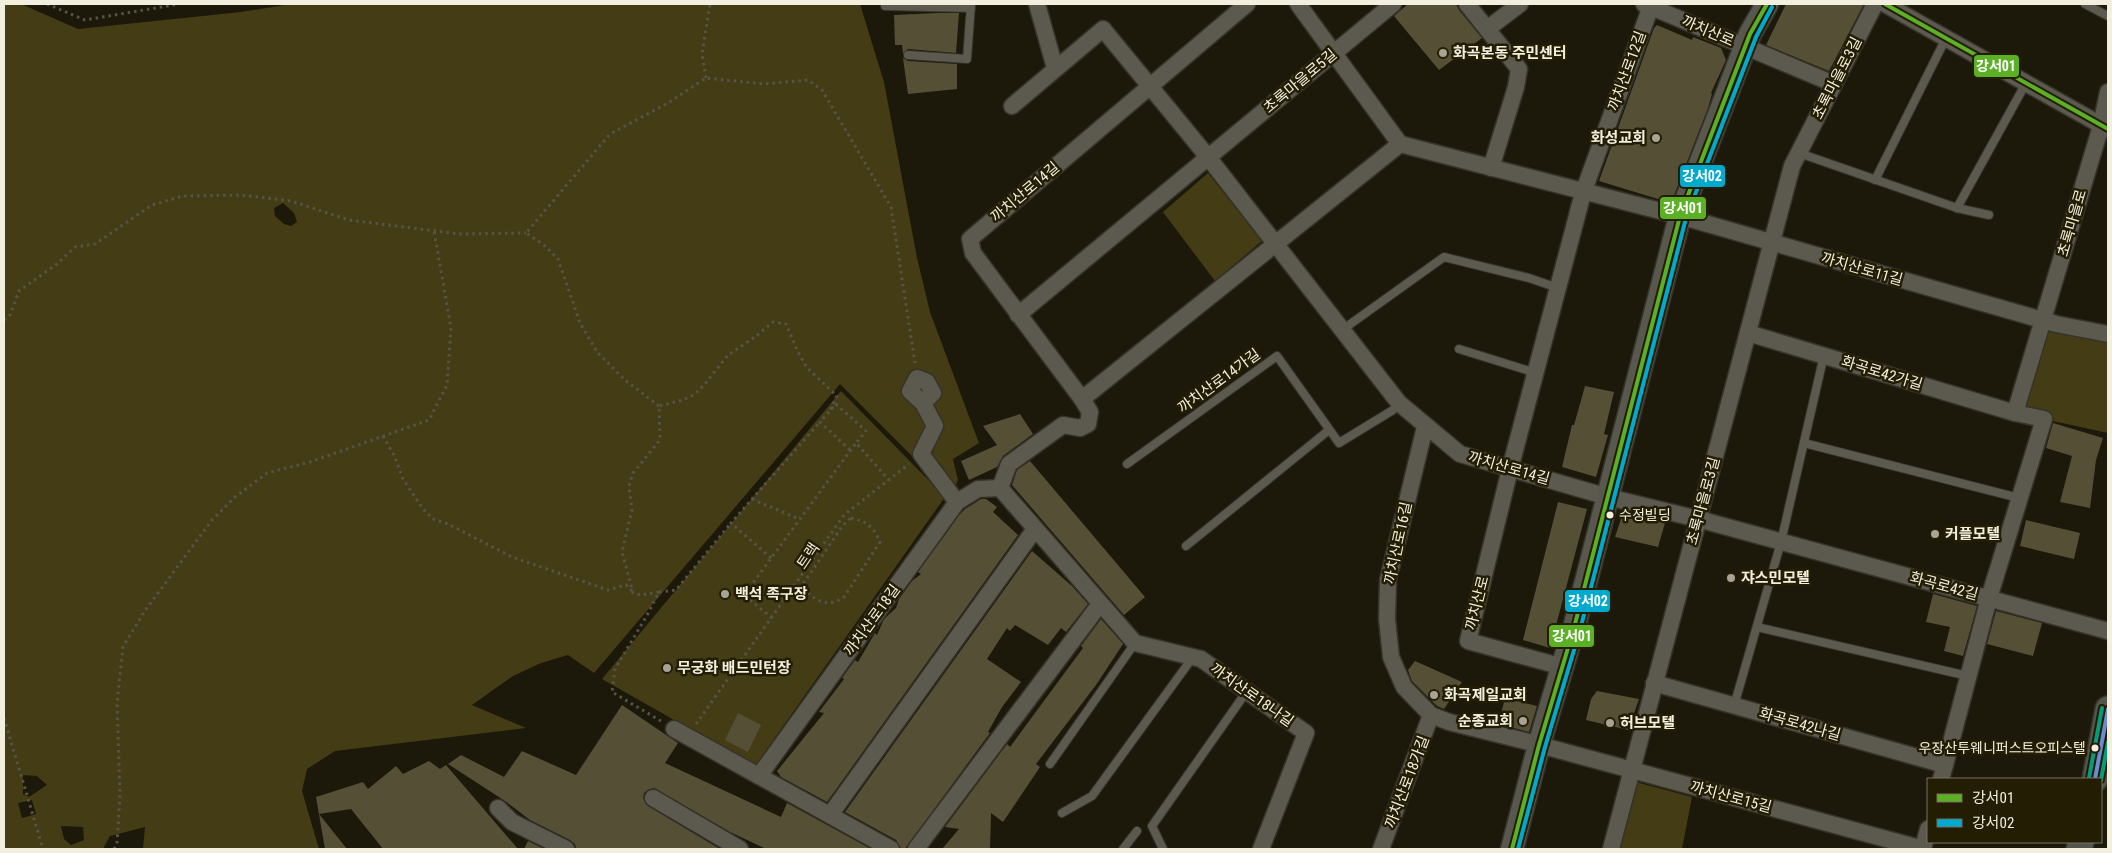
<svg xmlns="http://www.w3.org/2000/svg" width="2112" height="853" font-family="'Roboto Condensed','Noto Sans KR',sans-serif">
<style>
.green{fill:#443c14;fill-rule:evenodd}
.building{fill:#554f36}
.lines{fill:none;stroke-linecap:round;stroke-linejoin:round}
.lane-casing{stroke:#35332a;stroke-width:10}
.street-casing{stroke:#35332a;stroke-width:19}
.secondary-casing{stroke:#35332a;stroke-width:25}
.primary-casing{stroke:#35332a;stroke-width:28}
.path{stroke:#565449;stroke-width:3;stroke-dasharray:2.5 4;stroke-linecap:butt}
.lane{stroke:#5c5a4f;stroke-width:8}
.street{stroke:#5c5a4f;stroke-width:16}
.secondary{stroke:#58584f;stroke-width:22}
.primary{stroke:#53554e;stroke-width:25}
.bus-1-casing{stroke:#231d04;stroke-width:8}
.bus-2-casing{stroke:#231d04;stroke-width:8}
.bus-3-casing{stroke:#231d04;stroke-width:8}
.bus-4-casing{stroke:#231d04;stroke-width:8}
.bus-5-casing{stroke:#231d04;stroke-width:8}
.bus-1{stroke:#5bb025;stroke-width:4}
.bus-2{stroke:#00a9ce;stroke-width:4}
.bus-3{stroke:#6e8ad4;stroke-width:4}
.bus-4{stroke:#069c7a;stroke-width:4}
.bus-5{stroke:#069c7a;stroke-width:4}
.poi-dot{fill:#a7a495;stroke:#231d04;stroke-width:2}
.bus-dot{fill:#f2efdf;stroke:#231d04;stroke-width:2}
.labels{text-anchor:middle;dominant-baseline:central;stroke-width:5;stroke-linejoin:round;paint-order:stroke}
.bus-label{font-size:14px;fill:#f2efdf;stroke:#231d04;text-anchor:start}
.street-label{font-size:15px;fill:#f2efdf;stroke:#231d04}
.poi-label{font-size:15px;font-weight:bold;fill:#f2efdf;stroke:#231d04;text-anchor:start}
.line-badge{stroke:#231d04;stroke-width:2}
.badge-label{font-size:14px;text-anchor:middle;font-weight:bold;fill:#fff}
</style>
<rect width="100%" height="100%" fill="#1c190b"/>
<g class="green">
<path d="M 4,4 L 21,4 L 78,29 L 241,12 L 291,4 L 860,4 L 884,82 L 917,258 L 930,312 L 979,443 L 953,459 L 958,480 L 955,487 L 946,490 L 840,384 L 594,673 L 568,655 L 541,663 L 513,676 L 472,705 L 526,728 L 335,751 L 307,769 L 302,791 L 319,849 L 143,849 L 145,827 L 110,836 L 103,849 L 4,849 ZM 283,203 L 294,213 L 297,222 L 291,226 L 284,224 L 275,216 L 274,208 ZM 23,775 L 37,776 L 47,785 L 29,797 L 23,794 ZM 32,800 L 36,814 L 22,818 L 18,803 ZM 61,826 L 83,827 L 84,840 L 71,845 L 64,839 Z"/>
<path d="M 1208,173 L 1262,241 L 1215,281 L 1163,212 Z"/>
<path d="M 2048,330 L 2108,341 L 2108,433 L 2053,421 L 2045,413 L 2023,408 Z"/>
<path d="M 841,391 L 945,497 L 755,766 L 602,679 Z"/>
<path d="M 1636,782 L 1692,797 L 1682,849 L 1618,849 Z"/>
</g>
<g class="building">
<path d="M 1408,4 L 1456,4 L 1459,10 L 1482,38 L 1439,70 L 1394,16 Z"/>
<path d="M 1786,4 L 1864,4 L 1829,71 L 1766,45 Z"/>
<path d="M 937,13 L 959,13 L 956,53 L 908,49 L 903,54 L 902,45 L 895,45 L 894,15 Z"/>
<path d="M 1657,25 L 1692,40 L 1693,37 L 1721,48 L 1726,60 L 1711,93 L 1712,94 L 1708,108 L 1671,203 L 1599,181 L 1654,28 Z"/>
<path d="M 903,58 L 908,61 L 957,64 L 957,89 L 908,94 Z"/>
<path d="M 1585,386 L 1614,392 L 1604,434 L 1608,435 L 1596,477 L 1562,467 L 1572,425 L 1574,425 Z"/>
<path d="M 1020,414 L 1033,434 L 1003,456 L 997,467 L 969,480 L 961,461 L 997,445 L 983,426 Z"/>
<path d="M 2053,423 L 2103,438 L 2096,460 L 2090,508 L 2060,502 L 2072,456 L 2046,448 Z"/>
<path d="M 1030,461 L 1145,597 L 1124,615 L 1012,485 L 1017,470 Z"/>
<path d="M 981,499 L 986,499 L 997,507 L 993,512 L 1018,535 L 827,802 L 781,777 L 777,771 L 824,713 L 819,712 L 844,679 L 842,678 L 855,660 L 858,662 L 875,633 L 877,635 L 884,619 L 896,608 L 899,599 L 912,581 L 921,574 L 918,572 L 960,514 L 965,509 Z"/>
<path d="M 1558,502 L 1587,509 L 1550,648 L 1523,640 Z"/>
<path d="M 1630,514 L 1665,523 L 1658,547 L 1615,537 L 1622,516 Z"/>
<path d="M 2026,520 L 2080,533 L 2074,559 L 2020,546 Z"/>
<path d="M 1032,551 L 1072,586 L 1088,604 L 1066,632 L 1061,628 L 1048,645 L 1015,625 L 1010,631 L 1007,628 L 987,659 L 1021,682 L 1002,707 L 988,732 L 990,733 L 905,849 L 901,849 L 896,840 L 845,812 Z"/>
<path d="M 1933,594 L 1977,606 L 1963,656 L 1944,651 L 1950,627 L 1926,622 Z"/>
<path d="M 1996,611 L 2042,623 L 2033,656 L 1987,644 Z"/>
<path d="M 1101,619 L 1123,644 L 1096,685 L 1036,764 L 1040,767 L 1003,822 L 991,813 L 990,849 L 942,849 L 959,829 L 945,827 L 1007,744 L 1010,747 L 1083,648 L 1081,646 Z"/>
<path d="M 1415,661 L 1462,682 L 1444,709 L 1437,706 L 1412,681 L 1408,670 Z"/>
<path d="M 1597,691 L 1639,699 L 1628,730 L 1586,720 L 1591,699 Z"/>
<path d="M 1505,698 L 1537,706 L 1529,732 L 1507,726 L 1508,721 L 1500,718 Z"/>
<path d="M 622,705 L 678,743 L 665,763 L 781,817 L 787,803 L 871,849 L 766,849 L 730,832 L 654,788 L 648,790 L 644,793 L 643,798 L 648,806 L 720,849 L 576,849 L 575,844 L 570,840 L 530,820 L 505,801 L 448,764 L 461,755 L 504,777 L 522,751 L 576,775 Z"/>
<path d="M 738,713 L 761,725 L 748,752 L 725,740 Z"/>
<path d="M 429,761 L 440,769 L 446,765 L 518,849 L 383,849 L 351,809 L 319,814 L 347,849 L 325,849 L 316,797 L 363,782 L 368,789 L 396,766 L 403,774 Z"/>
<path d="M 528,841 L 544,849 L 524,849 Z"/>
</g>
<g class="lines">
<g class="lane-casing">
<g id="lane">
<path d="M 2085,4 L 2108,16"/>
<path d="M 885,6 L 971,8"/>
<path d="M 908,55 L 967,59 L 971,4"/>
<path d="M 1799,153 L 1957,208 L 1989,215"/>
<path d="M 1875,180 L 1946,38"/>
<path d="M 1957,208 L 2026,83"/>
<path d="M 1342,330 L 1444,257 L 1529,278 L 1558,288"/>
<path d="M 1459,349 L 1536,373"/>
<path d="M 1804,443 L 2019,498"/>
<path d="M 1127,464 L 1277,356 L 1339,443 L 1393,410 L 1399,403"/>
<path d="M 1186,546 L 1329,430"/>
<path d="M 1757,627 L 1968,676"/>
<path d="M 1734,706 L 1781,542 L 1824,355"/>
<path d="M 1050,764 L 1135,643"/>
<path d="M 1062,813 L 1092,796 L 1193,657"/>
<path d="M 1123,849 L 1137,831"/>
<path d="M 1163,849 L 1152,826 L 1247,691"/>
</g>
</g>
<g class="street-casing">
<g id="street">
<path d="M 1037,4 L 1055,68"/>
<path d="M 1298,4 L 1400,144 L 1680,216 L 2056,324 L 2108,334"/>
<path d="M 1467,4 L 1519,69 L 1516,87 L 1491,168"/>
<path d="M 1644,4 L 1834,84"/>
<path d="M 1885,4 L 2108,129"/>
<path d="M 1487,29 L 1520,4"/>
<path d="M 1012,106 L 1103,29 L 1208,157 L 1399,403 L 1460,454 L 1608,497 L 1698,519 L 2108,631"/>
<path d="M 1018,315 L 1393,4"/>
<path d="M 1748,333 L 2015,413 L 2044,419 L 1989,598 L 1945,765"/>
<path d="M 1082,399 L 1400,144"/>
<path d="M 923,403 L 910,391 L 917,378 L 927,382 L 933,393 L 923,403 L 935,426 L 921,454 L 957,502"/>
<path d="M 2015,413 L 2101,126 L 2108,92"/>
<path d="M 1425,427 L 1388,580 L 1387,619 L 1391,657 L 1404,687 L 1431,715 L 1449,722 L 1525,741 L 1923,849"/>
<path d="M 1000,488 L 1009,464 L 1063,425 L 1080,428 L 1088,424 L 1090,412 L 1082,399 L 973,253 L 970,239 L 1247,4"/>
<path d="M 1000,488 L 1135,643 L 1201,659 L 1306,733 L 1261,849"/>
<path d="M 1563,667 L 1468,641 L 1510,469 L 1583,193 L 1651,6"/>
<path d="M 1654,683 L 1945,765 L 1941,779"/>
<path d="M 674,729 L 891,849"/>
<path d="M 759,776 L 957,502 L 978,489 L 1000,488"/>
<path d="M 653,798 L 740,849"/>
<path d="M 498,808 L 512,822 L 566,849"/>
<path d="M 830,815 L 1035,529"/>
<path d="M 916,849 L 1100,604"/>
<path d="M 1381,849 L 1431,715"/>
<path d="M 1611,849 L 1792,166 L 1875,4"/>
<path d="M 1923,849 L 1928,829"/>
</g>
</g>
<g class="secondary-casing">
<path id="secondary" d="M 1512,849 L 1539,745 L 1574,628 L 1680,216 L 1750,34 L 1767,4"/>
</g>
<g class="primary-casing">
<g id="primary">
<path d="M 2095,779 L 2108,709"/>
<path d="M 2079,849 L 2081,842"/>
</g>
</g>
<g class="path">
<path d="M 47,4 L 85,20 L 179,4"/>
<path d="M 706,78 L 702,54 L 710,4"/>
<path d="M 4,320 L 10,315 L 19,291 L 57,264 L 75,247 L 95,244 L 152,205 L 183,196 L 241,195 L 291,201 L 349,220 L 459,234 L 526,233"/>
<path d="M 659,406 L 625,380 L 597,352 L 580,323 L 558,259 L 544,245 L 526,233 L 610,134 L 668,103 L 706,78 L 764,84 L 808,80 L 822,90 L 891,207 L 915,363"/>
<path d="M 383,436 L 394,455 L 403,479 L 423,509 L 433,519 L 448,524 L 512,557 L 579,580 L 608,590 L 626,585 L 632,591"/>
<path d="M 850,450 L 820,422 L 836,404 L 866,431 L 856,443"/>
<path d="M 752,499 L 799,519"/>
<path d="M 851,518 C 866,521 874,527 880,542 L 844,597 C 828,609 810,600 803,584 L 843,525 Z"/>
<path d="M 771,558 L 731,523 L 820,422"/>
<path d="M 659,592 L 641,595 L 633,593 L 622,552 L 632,510 L 629,486 L 633,473 L 660,440 L 659,406 L 683,400 L 695,394 L 705,384 L 728,355 L 755,337 L 773,322 L 786,324 L 798,352 L 807,368 L 837,396 L 829,412"/>
<path d="M 772,618 L 744,595 L 856,443 L 889,480"/>
<path d="M 4,718 L 43,849"/>
<path d="M 661,721 L 612,692 L 615,669 L 646,617 L 659,592 L 676,590 L 731,523"/>
<path d="M 696,724 L 844,515 L 909,464"/>
<path d="M 114,849 L 117,844 L 120,795 L 117,703 L 123,647 L 144,612 L 212,520 L 235,497 L 267,473 L 310,462 L 429,420 L 447,385 L 451,328 L 434,231"/>
</g>
<use href="#lane" class="lane"/>
<use href="#street" class="street"/>
<use href="#secondary" class="secondary"/>
<use href="#primary" class="primary"/>
<g class="bus-1-casing">
<g id="bus-1">
<path d="M 1885,4 L 2108,129"/>
<path d="M 1512,849 L 1539,745 L 1574,628 L 1680,216 L 1750,34 L 1767,4"/>
</g>
</g>
<g class="bus-2-casing">
<path id="bus-2" d="M 1518,849 L 1545,747 L 1580,630 L 1686,218 L 1756,37 L 1772,7"/>
</g>
<g class="bus-3-casing">
<path id="bus-3" d="M 2095,779 L 2108,709"/>
</g>
<g class="bus-4-casing">
<path id="bus-4" d="M 2101,780 L 2108,742"/>
</g>
<g class="bus-5-casing">
<path id="bus-5" d="M 2089,778 L 2102,708"/>
</g>
<use href="#bus-1" class="bus-1"/>
<use href="#bus-2" class="bus-2"/>
<use href="#bus-3" class="bus-3"/>
<use href="#bus-4" class="bus-4"/>
<use href="#bus-5" class="bus-5"/>
</g>
<g class="poi-dot">
<circle cx="1443" cy="53" r="5"/>
<circle cx="1656" cy="138" r="5"/>
<circle cx="1935" cy="534" r="5"/>
<circle cx="1731" cy="578" r="5"/>
<circle cx="725" cy="594" r="5"/>
<circle cx="667" cy="668" r="5"/>
<circle cx="1434" cy="695" r="5"/>
<circle cx="1523" cy="721" r="5"/>
<circle cx="1610" cy="723" r="5"/>
</g>
<g class="bus-dot">
<circle cx="1610" cy="515" r="4.5"/>
<circle cx="2095" cy="748" r="4.5"/>
</g>
<g class="labels">
<g class="bus-label">
<text x="1619" y="515">수정빌딩</text>
<text x="2086" y="748" text-anchor="end">우장산투웨니퍼스트오피스텔</text>
</g>
<g class="street-label">
<text transform="translate(1708 31) rotate(23)">까치산로</text>
<text transform="translate(1627 71) rotate(-70)">까치산로12길</text>
<text transform="translate(1837 78) rotate(-63)">초록마을로3길</text>
<text transform="translate(1300 81) rotate(-40)">초록마을로5길</text>
<text transform="translate(1025 192) rotate(-40)">까치산로14길</text>
<text transform="translate(2072 223) rotate(-74)">초록마을로</text>
<text transform="translate(1862 269) rotate(16)">까치산로11길</text>
<text transform="translate(1882 373) rotate(17)">화곡로42가길</text>
<text transform="translate(1219 381) rotate(-36)">까치산로14가길</text>
<text transform="translate(1509 468) rotate(16)">까치산로14길</text>
<text transform="translate(1703 501) rotate(-75)">초록마을로3길</text>
<text transform="translate(1398 543) rotate(-78)">까치산로16길</text>
<text transform="translate(808 556) rotate(-56)">트랙</text>
<text transform="translate(1944 586) rotate(15)">화곡로42길</text>
<text transform="translate(1477 603) rotate(-76)">까치산로</text>
<text transform="translate(872 620) rotate(-54)">까치산로18길</text>
<text transform="translate(1252 695) rotate(35)">까치산로18나길</text>
<text transform="translate(1800 724) rotate(16)">화곡로42나길</text>
<text transform="translate(1407 782) rotate(-69)">까치산로18가길</text>
<text transform="translate(1731 797) rotate(15)">까치산로15길</text>
</g>
<g class="poi-label">
<text x="1453" y="53">화곡본동 주민센터</text>
<text x="1646" y="138" text-anchor="end">화성교회</text>
<text x="1945" y="534">커플모텔</text>
<text x="1741" y="578">쟈스민모텔</text>
<text x="735" y="594">백석 족구장</text>
<text x="677" y="668">무궁화 배드민턴장</text>
<text x="1444" y="695">화곡제일교회</text>
<text x="1513" y="721" text-anchor="end">순종교회</text>
<text x="1620" y="723">허브모텔</text>
</g>
</g>
<g class="line-badge">
<rect x="1973" y="54" width="47" height="24" rx="5" fill="#5bb025"/>
<rect x="1679" y="164" width="47" height="24" rx="5" fill="#00a9ce"/>
<rect x="1659" y="196" width="48" height="24" rx="5" fill="#5bb025"/>
<rect x="1564" y="589" width="47" height="24" rx="5" fill="#00a9ce"/>
<rect x="1548" y="624" width="47" height="24" rx="5" fill="#5bb025"/>
</g>
<g class="badge-label">
<text x="1996" y="71">강서01</text>
<text x="1702" y="181">강서02</text>
<text x="1683" y="213">강서01</text>
<text x="1588" y="606">강서02</text>
<text x="1572" y="641">강서01</text>
</g>
<rect width="2112" height="853" fill="none" stroke="#f2efdf" stroke-width="10"/>
<rect x="1927" y="778" width="175" height="65" fill="#231d04" stroke="#76715c"/>
<rect x="1937" y="794" width="25" height="8" fill="#5bb025" stroke="#76715c"/>
<text x="1972" y="803" font-size="15" fill="#f2efdf">강서01</text>
<rect x="1937" y="819" width="25" height="8" fill="#00a9ce" stroke="#76715c"/>
<text x="1972" y="828" font-size="15" fill="#f2efdf">강서02</text>
</svg>
